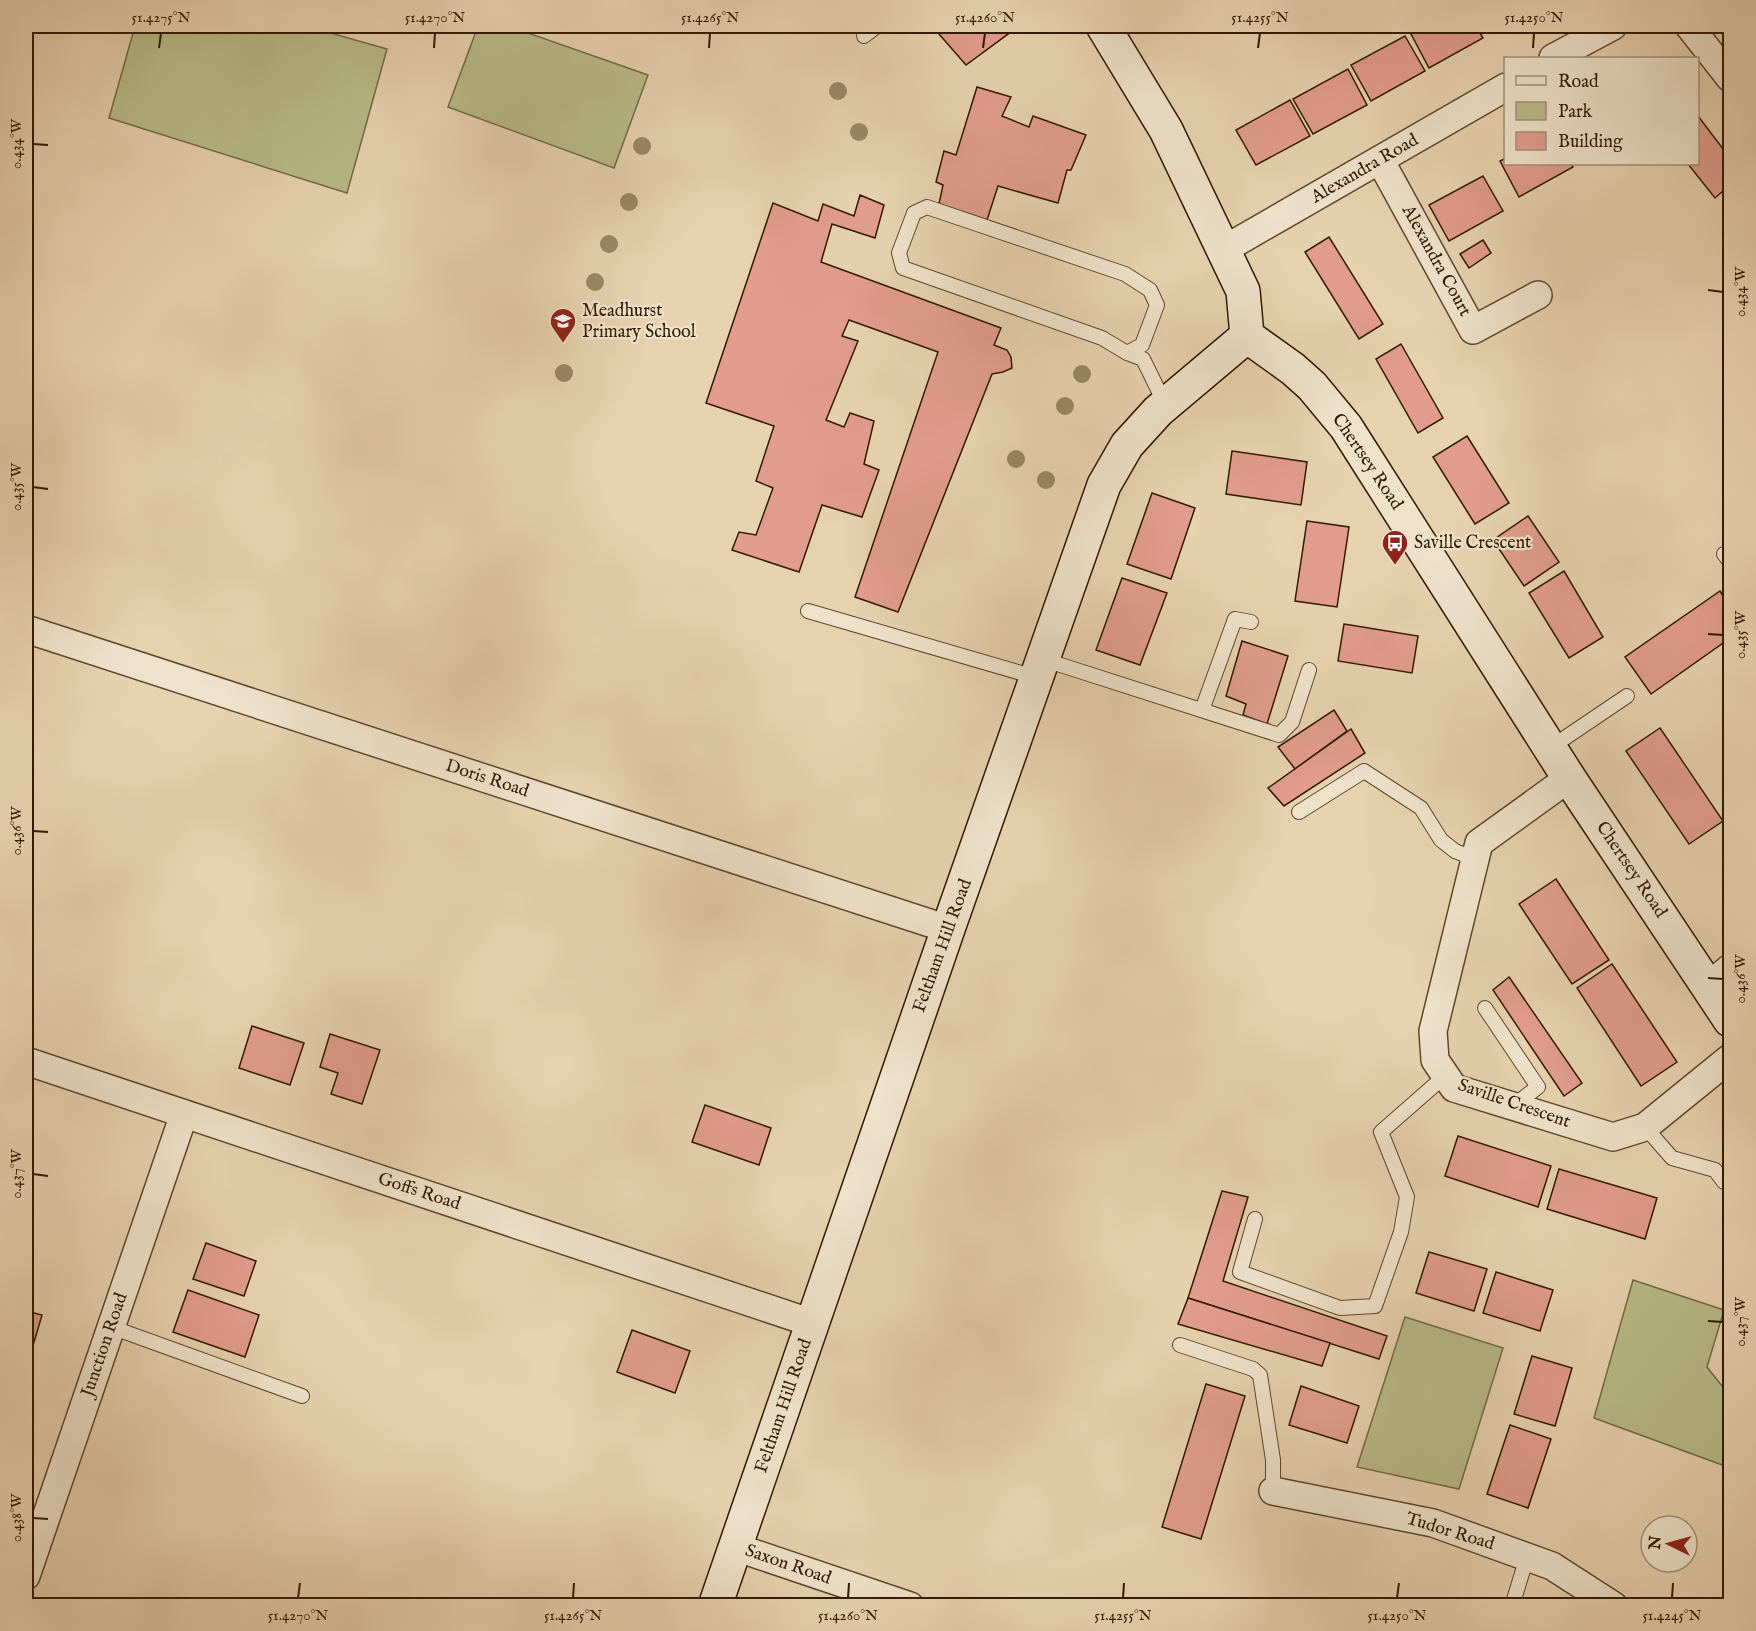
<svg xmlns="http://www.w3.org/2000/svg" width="1756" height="1631" font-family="'IM FELL English',serif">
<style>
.green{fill:#b8bb88;stroke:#756a44;stroke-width:1.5}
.building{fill:#e19c8d;stroke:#321900;stroke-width:1.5}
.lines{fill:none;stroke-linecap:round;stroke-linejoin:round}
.lane-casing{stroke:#5f472c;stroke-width:16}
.street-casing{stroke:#5f472c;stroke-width:30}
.secondary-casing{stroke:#321900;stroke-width:36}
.lane{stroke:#efe2cb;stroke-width:14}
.street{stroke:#efe2cb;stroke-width:27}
.secondary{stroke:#efe2cb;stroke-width:33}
.tree{fill:#998765}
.ticks{fill:none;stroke:#321900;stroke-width:2}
.labels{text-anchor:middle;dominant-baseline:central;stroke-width:4.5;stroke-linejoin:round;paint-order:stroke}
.street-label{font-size:18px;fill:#321900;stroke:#efe2cb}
.poi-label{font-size:18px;fill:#321900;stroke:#efe2cb;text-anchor:start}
.neatline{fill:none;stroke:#321900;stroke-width:2}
.ticks-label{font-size:15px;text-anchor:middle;fill:#321900}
</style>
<rect width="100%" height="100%" fill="#e7d2af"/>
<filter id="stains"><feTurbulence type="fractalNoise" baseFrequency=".00333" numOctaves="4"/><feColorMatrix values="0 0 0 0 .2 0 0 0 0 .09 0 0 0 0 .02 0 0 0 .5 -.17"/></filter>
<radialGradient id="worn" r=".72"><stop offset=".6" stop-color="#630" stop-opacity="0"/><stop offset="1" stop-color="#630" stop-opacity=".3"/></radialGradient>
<g class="green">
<path d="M 135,26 L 306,26 L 387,49 L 347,193 L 109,118 Z"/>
<path d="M 478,26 L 508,26 L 648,75 L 614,168 L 448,107 Z"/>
<path d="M 1633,1280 L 1724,1310 L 1707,1367 L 1730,1396 L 1730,1448 L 1725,1466 L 1594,1418 Z"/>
<path d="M 1405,1317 L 1503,1348 L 1459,1489 L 1357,1467 Z"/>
</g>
<g class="building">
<path d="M 932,26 L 1019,26 L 966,65 Z"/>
<path d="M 1422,26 L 1476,26 L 1483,38 L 1429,68 L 1410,32 Z"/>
<path d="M 1405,36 L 1425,71 L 1371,101 L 1351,65 Z"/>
<path d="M 1348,69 L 1367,105 L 1313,134 L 1293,99 Z"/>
<path d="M 977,87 L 1011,97 L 1002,116 L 1029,127 L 1033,116 L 1086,135 L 1071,170 L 1067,170 L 1058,203 L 998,186 L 987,220 L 939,204 L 943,185 L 936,182 L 944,151 L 956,155 Z"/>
<path d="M 1290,100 L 1310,136 L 1256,165 L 1236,130 Z"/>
<path d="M 1698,116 L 1730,158 L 1730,185 L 1715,198 L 1688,164 L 1698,164 Z"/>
<path d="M 1506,158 L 1506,164 L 1571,164 L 1573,167 L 1519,197 L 1500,161 Z"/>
<path d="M 1483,176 L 1503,211 L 1449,241 L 1429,205 Z"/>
<path d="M 860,195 L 884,205 L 875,238 L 832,224 L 821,262 L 1001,328 L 994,345 L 1007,350 L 1011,357 L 1012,368 L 1003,372 L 992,374 L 898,612 L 855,597 L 938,352 L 849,320 L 842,336 L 858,341 L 826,420 L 844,427 L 850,413 L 874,421 L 864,464 L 879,470 L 862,517 L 822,505 L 799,572 L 732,550 L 739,532 L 756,535 L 773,488 L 756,481 L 774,426 L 706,403 L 773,203 L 818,221 L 823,204 L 854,216 Z"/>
<path d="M 1329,237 L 1383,324 L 1359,339 L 1305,252 Z"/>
<path d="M 1483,240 L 1491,253 L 1469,268 L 1460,254 Z"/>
<path d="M 1401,344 L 1443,418 L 1418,433 L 1376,359 Z"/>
<path d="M 1467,436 L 1509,503 L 1475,524 L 1433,457 Z"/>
<path d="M 1232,451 L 1307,462 L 1301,505 L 1226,494 Z"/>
<path d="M 1152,493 L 1195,508 L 1171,579 L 1127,564 Z"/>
<path d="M 1528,516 L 1559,562 L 1524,586 L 1493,540 Z"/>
<path d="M 1307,521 L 1349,527 L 1337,607 L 1295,601 Z"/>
<path d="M 1564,571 L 1603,637 L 1569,658 L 1529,593 Z"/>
<path d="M 1122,578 L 1167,593 L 1140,665 L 1096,650 Z"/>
<path d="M 1720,591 L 1730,607 L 1730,638 L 1651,694 L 1625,657 Z"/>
<path d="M 1344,624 L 1418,636 L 1412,673 L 1338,661 Z"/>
<path d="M 1242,641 L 1288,656 L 1267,724 L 1243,715 L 1246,704 L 1226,696 Z"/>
<path d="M 1334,710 L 1347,731 L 1295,769 L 1278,747 Z"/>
<path d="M 1660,728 L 1723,821 L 1689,844 L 1626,751 Z"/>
<path d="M 1351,729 L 1365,753 L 1284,806 L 1268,788 Z"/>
<path d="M 1556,879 L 1609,960 L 1572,984 L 1519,904 Z"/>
<path d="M 1612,964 L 1677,1062 L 1641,1086 L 1577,988 Z"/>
<path d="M 1509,977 L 1582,1083 L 1564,1096 L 1493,990 Z"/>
<path d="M 252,1026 L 304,1043 L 290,1085 L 239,1068 Z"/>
<path d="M 330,1034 L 380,1050 L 362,1104 L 331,1094 L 338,1073 L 320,1067 Z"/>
<path d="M 705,1105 L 771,1128 L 759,1165 L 692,1142 Z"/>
<path d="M 1458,1136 L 1551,1166 L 1538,1207 L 1445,1176 Z"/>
<path d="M 1559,1169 L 1657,1198 L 1645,1239 L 1547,1209 Z"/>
<path d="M 1222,1191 L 1248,1197 L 1223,1281 L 1387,1336 L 1379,1359 L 1188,1298 Z"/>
<path d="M 206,1243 L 256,1261 L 244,1296 L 193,1279 Z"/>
<path d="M 1429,1252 L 1487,1269 L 1474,1311 L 1416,1293 Z"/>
<path d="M 1496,1272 L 1553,1290 L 1540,1331 L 1483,1313 Z"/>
<path d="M 188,1290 L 259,1315 L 245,1357 L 173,1332 Z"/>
<path d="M 1188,1298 L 1330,1343 L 1322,1366 L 1178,1324 Z"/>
<path d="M 26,1311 L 42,1315 L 32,1349 L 26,1347 Z"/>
<path d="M 632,1330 L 690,1351 L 675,1393 L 617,1372 Z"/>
<path d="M 1532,1356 L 1572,1368 L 1555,1426 L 1514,1414 Z"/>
<path d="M 1206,1384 L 1245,1396 L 1201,1539 L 1162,1527 Z"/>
<path d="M 1301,1386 L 1359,1406 L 1347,1443 L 1289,1425 Z"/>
<path d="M 1510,1425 L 1551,1439 L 1528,1508 L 1487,1494 Z"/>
</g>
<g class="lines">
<g class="lane-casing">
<g id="lane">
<path d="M 864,36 L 877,26"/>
<path d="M 1127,353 L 1142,345 L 1157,305 L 1150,290 L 1125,274 L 927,207 L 914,213 L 899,253 L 903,268 L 1102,338 L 1127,353 L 1143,359 L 1166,406"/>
<path d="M 1724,554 L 1730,562"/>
<path d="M 808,611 L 1035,677"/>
<path d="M 1042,659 L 1279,735 L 1292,722 L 1309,670"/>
<path d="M 1202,710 L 1235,619 L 1251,622"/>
<path d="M 1550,748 L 1627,696"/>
<path d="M 1299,812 L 1364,771 L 1421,808 L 1441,840 L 1455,851 L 1475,859"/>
<path d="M 1485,1008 L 1538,1087 L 1513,1106"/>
<path d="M 1645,1127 L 1672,1158 L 1715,1170 L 1724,1182 L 1730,1183"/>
<path d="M 1255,1219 L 1240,1272 L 1340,1308 L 1375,1306 L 1401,1232 L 1407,1197 L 1381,1132 L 1446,1075"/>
<path d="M 111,1327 L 302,1396"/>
<path d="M 1180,1345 L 1253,1369 L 1260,1375 L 1273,1460 L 1273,1491"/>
<path d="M 1512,1606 L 1527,1557"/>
</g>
</g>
<g class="street-casing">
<g id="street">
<path d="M 1689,26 L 1730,78"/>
<path d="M 1553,58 L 1613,26"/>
<path d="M 1380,160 L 1473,330 L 1538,295"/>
<path d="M 1223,250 L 1506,87"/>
<path d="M 26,629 L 948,929"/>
<path d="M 1569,778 L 1479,843 L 1433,1031 L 1435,1060 L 1454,1088 L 1613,1137 L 1645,1127 L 1730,1058"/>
<path d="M 1708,986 L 1730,968"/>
<path d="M 26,1061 L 812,1323"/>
<path d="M 1273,1491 L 1433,1523 L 1552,1566 L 1614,1606"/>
<path d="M 735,1547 L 910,1606"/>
<path d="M 26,1576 L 184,1114"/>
</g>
</g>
<g class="secondary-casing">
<g id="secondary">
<path d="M 1103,26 L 1166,130 L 1243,291 L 1247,336 L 1293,369 L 1312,386 L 1346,427 L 1569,778 L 1730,1020"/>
<path d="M 715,1606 L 948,929 L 1104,485 L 1127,445 L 1158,411 L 1247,336"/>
</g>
</g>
<use href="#lane" class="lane"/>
<use href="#street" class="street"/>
<use href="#secondary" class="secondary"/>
</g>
<g class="tree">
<circle cx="838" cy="91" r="9"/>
<circle cx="859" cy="132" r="9"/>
<circle cx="642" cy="146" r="9"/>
<circle cx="629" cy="202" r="9"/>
<circle cx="609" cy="244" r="9"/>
<circle cx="595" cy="282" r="9"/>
<circle cx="564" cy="373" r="9"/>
<circle cx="1082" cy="374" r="9"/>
<circle cx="1065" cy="406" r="9"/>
<circle cx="1016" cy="459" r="9"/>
<circle cx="1046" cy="480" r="9"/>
</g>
<path class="ticks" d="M 159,48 L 161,33M 434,48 L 435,33M 709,48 L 710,33M 983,48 L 985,33M 1258,48 L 1260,33M 1533,48 L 1534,33M 33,144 L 48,145M 1708,290 L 1723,292M 33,487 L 48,489M 1708,634 L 1723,635M 33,831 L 48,832M 1708,978 L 1723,979M 33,1174 L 48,1176M 1708,1321 L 1723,1322M 33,1518 L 48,1519M 298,1598 L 300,1583M 573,1598 L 574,1583M 848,1598 L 849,1583M 1123,1598 L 1124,1583M 1397,1598 L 1399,1583M 1672,1598 L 1673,1583"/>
<defs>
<g id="school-pin" transform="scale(1.35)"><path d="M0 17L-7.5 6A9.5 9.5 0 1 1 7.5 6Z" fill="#8f2418" stroke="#efe2cb"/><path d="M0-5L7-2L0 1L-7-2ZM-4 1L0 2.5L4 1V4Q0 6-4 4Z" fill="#fff"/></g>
<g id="bus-pin" transform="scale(1.35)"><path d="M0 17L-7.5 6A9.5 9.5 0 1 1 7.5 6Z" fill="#8f2418" stroke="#efe2cb"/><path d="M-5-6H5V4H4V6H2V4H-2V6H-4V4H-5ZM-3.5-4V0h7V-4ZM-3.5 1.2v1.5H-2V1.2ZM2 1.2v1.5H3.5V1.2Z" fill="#fff"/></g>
</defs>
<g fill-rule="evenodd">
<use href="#school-pin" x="563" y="321"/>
<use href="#bus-pin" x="1395" y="543"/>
</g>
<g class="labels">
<g class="street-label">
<text transform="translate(1365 169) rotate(-30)">Alexandra Road</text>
<text transform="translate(1436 261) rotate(61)">Alexandra Court</text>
<text transform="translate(1367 462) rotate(56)">Chertsey Road</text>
<text transform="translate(487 779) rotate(18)">Doris Road</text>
<text transform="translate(1631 870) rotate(56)">Chertsey Road</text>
<text transform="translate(943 946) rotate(-70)">Feltham Hill Road</text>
<text transform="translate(1514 1104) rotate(19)">Saville Crescent</text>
<text transform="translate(419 1192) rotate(18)">Goffs Road</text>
<text transform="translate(105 1345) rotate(-71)">Junction Road</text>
<text transform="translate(784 1406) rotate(-71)">Feltham Hill Road</text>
<text transform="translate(1450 1532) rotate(17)">Tudor Road</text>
<text transform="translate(788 1565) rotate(19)">Saxon Road</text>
</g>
<g class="poi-label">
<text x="582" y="311">Meadhurst<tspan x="582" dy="21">Primary School</tspan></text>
<text x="1414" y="543">Saville Crescent</text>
</g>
</g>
<rect width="1756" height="1631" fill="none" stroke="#e7d2af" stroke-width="66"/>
<rect x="1504" y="57" width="195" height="108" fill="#efe2cb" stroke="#a3927a" stroke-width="1.5"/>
<rect x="1516" y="76" width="30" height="9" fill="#efe2cb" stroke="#a3927a" stroke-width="1.5"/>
<text x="1558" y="87" font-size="18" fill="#321900">Road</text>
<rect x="1516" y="102" width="30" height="18" fill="#b8bb88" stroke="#a3927a" stroke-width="1.5"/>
<text x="1558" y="117" font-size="18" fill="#321900">Park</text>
<rect x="1516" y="132" width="30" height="18" fill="#e19c8d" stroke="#a3927a" stroke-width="1.5"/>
<text x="1558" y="147" font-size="18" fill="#321900">Building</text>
<g transform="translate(1669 1544) rotate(275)"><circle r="28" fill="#efe2cb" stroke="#a3927a" stroke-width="1.5"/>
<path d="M0-4.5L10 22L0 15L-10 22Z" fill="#8f2418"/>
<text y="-9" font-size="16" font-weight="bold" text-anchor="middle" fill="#321900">N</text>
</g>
<rect x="33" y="33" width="1690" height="1565" class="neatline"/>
<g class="ticks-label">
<text x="161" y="22">51.4275°N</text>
<text x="435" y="22">51.4270°N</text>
<text x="710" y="22">51.4265°N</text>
<text x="985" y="22">51.4260°N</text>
<text x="1260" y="22">51.4255°N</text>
<text x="1534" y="22">51.4250°N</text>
<text transform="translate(16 144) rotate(-90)" y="5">0.434°W</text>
<text transform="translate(1740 292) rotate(-90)" y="5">0.434°W</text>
<text transform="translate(16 487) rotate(-90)" y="5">0.435°W</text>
<text transform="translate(1740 635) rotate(-90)" y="5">0.435°W</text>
<text transform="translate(16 831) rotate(-90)" y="5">0.436°W</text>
<text transform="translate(1740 979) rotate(-90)" y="5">0.436°W</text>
<text transform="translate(16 1174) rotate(-90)" y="5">0.437°W</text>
<text transform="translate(1740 1322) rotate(-90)" y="5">0.437°W</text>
<text transform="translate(16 1518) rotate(-90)" y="5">0.438°W</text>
<text x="298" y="1620">51.4270°N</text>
<text x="573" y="1620">51.4265°N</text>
<text x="848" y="1620">51.4260°N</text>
<text x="1123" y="1620">51.4255°N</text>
<text x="1397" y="1620">51.4250°N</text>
<text x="1672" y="1620">51.4245°N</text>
</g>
<rect width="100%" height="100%" filter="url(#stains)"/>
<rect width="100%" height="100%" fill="url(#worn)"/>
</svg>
